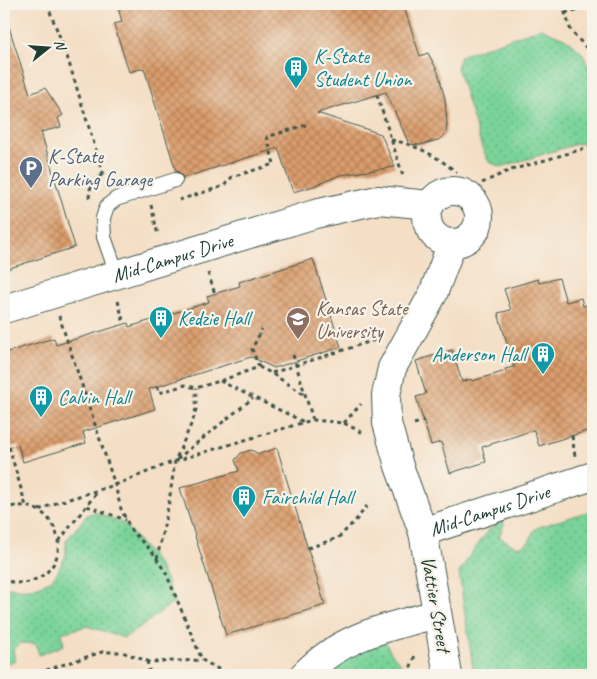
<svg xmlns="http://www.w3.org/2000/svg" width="597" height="679" font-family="Caveat,sans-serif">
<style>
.grass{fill:url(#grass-dots);stroke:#4c8867}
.building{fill:url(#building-cross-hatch)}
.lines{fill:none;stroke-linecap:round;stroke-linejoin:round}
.service-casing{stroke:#3f554a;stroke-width:16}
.minor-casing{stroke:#3f554a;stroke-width:30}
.path{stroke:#3f554a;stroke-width:3;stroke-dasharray:4 4;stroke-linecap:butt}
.service{stroke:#fff;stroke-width:14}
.minor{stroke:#fff;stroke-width:28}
.labels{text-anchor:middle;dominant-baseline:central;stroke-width:4.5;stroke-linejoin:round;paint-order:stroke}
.culture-label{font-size:20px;fill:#0d838f;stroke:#f7f3e8;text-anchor:start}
.service-label{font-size:20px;fill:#4e5e75;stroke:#f7f3e8;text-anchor:start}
.street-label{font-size:20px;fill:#1f3d34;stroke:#f7f3e8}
.education-label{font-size:20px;fill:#785e54;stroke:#f7f3e8;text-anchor:start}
</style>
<defs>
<pattern id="grass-dots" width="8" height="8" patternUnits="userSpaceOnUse" patternTransform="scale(1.25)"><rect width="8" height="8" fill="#7ad49a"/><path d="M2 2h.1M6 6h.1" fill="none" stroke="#63ad7e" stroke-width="1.8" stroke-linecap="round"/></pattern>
<pattern id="building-cross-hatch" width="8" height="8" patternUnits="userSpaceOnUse" patternTransform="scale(1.25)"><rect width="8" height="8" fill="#db9d6c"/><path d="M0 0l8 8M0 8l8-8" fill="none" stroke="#b1815a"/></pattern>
</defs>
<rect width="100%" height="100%" fill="#f7f3e8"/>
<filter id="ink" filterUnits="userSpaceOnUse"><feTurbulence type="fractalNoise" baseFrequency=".02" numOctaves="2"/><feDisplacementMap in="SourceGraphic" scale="10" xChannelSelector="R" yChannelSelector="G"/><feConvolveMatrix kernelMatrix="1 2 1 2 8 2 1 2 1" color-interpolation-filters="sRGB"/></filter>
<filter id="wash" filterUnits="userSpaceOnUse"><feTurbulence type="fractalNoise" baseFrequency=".0096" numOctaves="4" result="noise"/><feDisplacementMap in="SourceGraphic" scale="20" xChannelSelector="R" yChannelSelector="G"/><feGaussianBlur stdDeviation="1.12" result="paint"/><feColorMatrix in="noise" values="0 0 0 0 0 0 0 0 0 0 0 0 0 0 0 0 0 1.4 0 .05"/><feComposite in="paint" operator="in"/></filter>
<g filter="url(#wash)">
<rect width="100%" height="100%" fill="#f4dec5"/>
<g class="grass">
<path d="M 541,28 L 566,39 L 582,53 L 593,75 L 593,139 L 501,167 L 489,162 L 482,148 L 457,67 L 460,56 Z"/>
<path d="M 593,510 L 593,675 L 474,675 L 459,573 L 470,555 L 489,530 L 503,520 L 504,524 L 499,537 C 511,542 515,552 529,542 L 534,530 L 539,527 Z"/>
<path d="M 95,512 L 124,524 L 157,563 L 166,579 L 175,603 L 168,606 L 146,623 L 124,638 L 87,626 L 61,633 L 64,645 L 39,655 L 36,644 L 21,643 L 13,650 L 15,661 L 4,664 L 4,589 L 10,587 L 18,589 L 28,589 L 38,586 L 50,581 L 57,573 L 66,555 L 66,541 L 87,515 Z"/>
<path d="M 384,639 L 391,653 L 402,665 L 401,675 L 319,675 L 322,670 Z"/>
</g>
<g id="blocks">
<g class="building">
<path d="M 117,4 L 403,4 L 420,56 L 428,53 L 438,72 L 445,99 L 447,125 L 446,133 L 441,139 L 420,145 L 409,144 L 386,92 L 317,113 L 381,134 L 395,167 L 340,175 L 314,186 L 293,192 L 278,148 L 183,178 L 180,173 L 176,171 L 144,68 L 129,72 L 114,24 L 122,22 Z"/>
<path d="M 8,24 L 30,94 L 45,88 L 63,115 L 58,118 L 61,127 L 41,132 L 75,247 L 4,270 L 4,25 Z"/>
<path d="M 313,259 L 341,347 L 274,368 L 251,357 L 149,389 L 155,409 L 83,432 L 86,443 L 23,462 L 18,445 L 4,449 L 4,353 L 54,338 L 56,345 L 128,323 L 129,327 L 209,302 L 207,296 L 240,286 L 239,282 Z"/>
<path d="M 559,278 L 566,302 L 581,298 L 583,306 L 593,303 L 593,412 L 588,414 L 593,429 L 539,446 L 534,430 L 482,447 L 486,462 L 450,473 L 441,442 L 431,445 L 416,397 L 426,394 L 416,361 L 452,350 L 462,382 L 471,379 L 472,381 L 506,371 L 505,369 L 514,367 L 498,313 L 511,310 L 504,289 L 538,279 L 539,283 Z"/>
<path d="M 277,448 L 325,605 L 226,635 L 180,488 L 239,471 L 235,460 L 241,453 L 251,450 L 259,454 Z"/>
</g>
</g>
</g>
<g filter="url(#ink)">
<use href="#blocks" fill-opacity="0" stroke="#3f554a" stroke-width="1"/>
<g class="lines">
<g class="service-casing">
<path id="service" d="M 117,274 L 104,237 L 103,218 L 107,206 L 116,199 L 175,180"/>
</g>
<g class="minor-casing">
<g id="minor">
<circle cx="453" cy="217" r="26"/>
<path id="s1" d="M 4,309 L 315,214 L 378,200 L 430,205"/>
<path id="s2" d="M 423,532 L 593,476"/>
<path d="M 304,675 C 341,636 387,627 437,614"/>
<path d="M 448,675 L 423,532 L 399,466 L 387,423 L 386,395 L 392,368 L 433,294 L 452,243"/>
</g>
</g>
<g class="path">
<path d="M 47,4 L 66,53 L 103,173 L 114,181"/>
<path d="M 562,4 L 571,31 L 593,55"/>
<path d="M 565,13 L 593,5"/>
<path d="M 377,95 L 403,176"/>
<path d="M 391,140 C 415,144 439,157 457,173"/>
<path d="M 482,183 L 508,171 L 593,146"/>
<path d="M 89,198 L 90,189 L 103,173"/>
<path d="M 179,200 L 224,186 L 232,177 L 274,164 L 267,137 L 309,124"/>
<path d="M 151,205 L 158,235"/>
<path d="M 208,273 L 215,294"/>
<path d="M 118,301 L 124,324"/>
<path d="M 59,316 L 115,485 L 121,509 L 131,530 L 153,553 L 166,573 L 202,660"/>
<path d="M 293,355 L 313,420"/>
<path d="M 259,367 L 252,349 L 262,329"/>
<path d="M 272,373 L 378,339"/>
<path d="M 220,381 L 304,422"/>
<path d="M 157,386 L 159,393 L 185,385 L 196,388 L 220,381 L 259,367 L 271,373 L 305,395"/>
<path d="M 344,423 L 361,404"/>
<path d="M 414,424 L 424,421"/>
<path d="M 572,436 L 575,456"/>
<path d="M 9,447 L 26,506"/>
<path d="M 177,459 L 253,398"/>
<path d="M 87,506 L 126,520"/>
<path d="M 4,509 C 54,490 81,561 34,580 C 24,584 13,584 4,579"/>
<path d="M 39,510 L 56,503 L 115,485 L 175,461 L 305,422 L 313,420 L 344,423 L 363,433"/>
<path d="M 59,541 L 98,491"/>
<path d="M 308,548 L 338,538 L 356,520 L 367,506"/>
<path d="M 157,559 L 169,502 L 175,461 L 193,420 L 196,409 L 196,388"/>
<path d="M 147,661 L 150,675"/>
<path d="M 31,675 L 102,652 L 122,652 L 150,662 L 202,660 L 229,675"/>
<path d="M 408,675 L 415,655"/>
</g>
<use href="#service" class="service"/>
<use href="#minor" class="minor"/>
</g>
</g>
<defs>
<g id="building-pin" transform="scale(1.25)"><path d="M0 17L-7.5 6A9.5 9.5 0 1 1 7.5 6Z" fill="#0f9aa8" stroke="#f7f3e8"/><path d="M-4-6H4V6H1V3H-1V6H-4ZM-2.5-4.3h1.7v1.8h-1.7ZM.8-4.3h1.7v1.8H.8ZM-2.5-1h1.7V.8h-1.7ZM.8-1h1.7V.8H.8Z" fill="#fff"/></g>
<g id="parking-pin" transform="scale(1.25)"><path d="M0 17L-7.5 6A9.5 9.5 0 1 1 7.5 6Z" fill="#5c6f8a" stroke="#f7f3e8"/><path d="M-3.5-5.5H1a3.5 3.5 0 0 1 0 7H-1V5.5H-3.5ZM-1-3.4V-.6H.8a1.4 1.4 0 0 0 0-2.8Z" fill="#fff"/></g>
<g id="university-pin" transform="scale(1.25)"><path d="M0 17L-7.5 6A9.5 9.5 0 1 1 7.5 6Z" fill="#8d6e63" stroke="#f7f3e8"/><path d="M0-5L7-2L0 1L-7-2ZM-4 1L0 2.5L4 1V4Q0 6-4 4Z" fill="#fff"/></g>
</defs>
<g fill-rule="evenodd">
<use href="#building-pin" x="296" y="68"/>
<use href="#parking-pin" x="31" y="168"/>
<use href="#building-pin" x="161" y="318"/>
<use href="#university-pin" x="298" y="319"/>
<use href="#building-pin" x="543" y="354"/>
<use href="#building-pin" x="41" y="397"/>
<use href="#building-pin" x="244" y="497"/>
</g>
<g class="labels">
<g class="culture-label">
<text x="314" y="56">K-State<tspan x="314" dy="23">Student Union</tspan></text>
<text x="178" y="318">Kedzie Hall</text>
<text x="526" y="354" text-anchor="end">Anderson Hall</text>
<text x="58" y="397">Calvin Hall</text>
<text x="262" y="497">Fairchild Hall</text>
</g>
<g class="service-label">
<text x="48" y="156">K-State<tspan x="48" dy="23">Parking Garage</tspan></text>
</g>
<g class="street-label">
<text stroke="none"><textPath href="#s1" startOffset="176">Mid-Campus Drive</textPath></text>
<text stroke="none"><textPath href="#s2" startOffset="70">Mid-Campus Drive</textPath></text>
<text transform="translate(436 604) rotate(80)">Vattier Street</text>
</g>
<g class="education-label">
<text x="316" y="308">Kansas State<tspan x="316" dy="23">University</tspan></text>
</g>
</g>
<rect width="597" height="679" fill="none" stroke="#f7f3e8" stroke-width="20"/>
<g transform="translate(48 48) rotate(73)" stroke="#f7f3e8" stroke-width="4" paint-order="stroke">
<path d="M0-4L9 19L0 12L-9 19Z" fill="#1f3d34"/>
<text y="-8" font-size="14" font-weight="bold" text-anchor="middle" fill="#1f3d34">N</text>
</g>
</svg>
